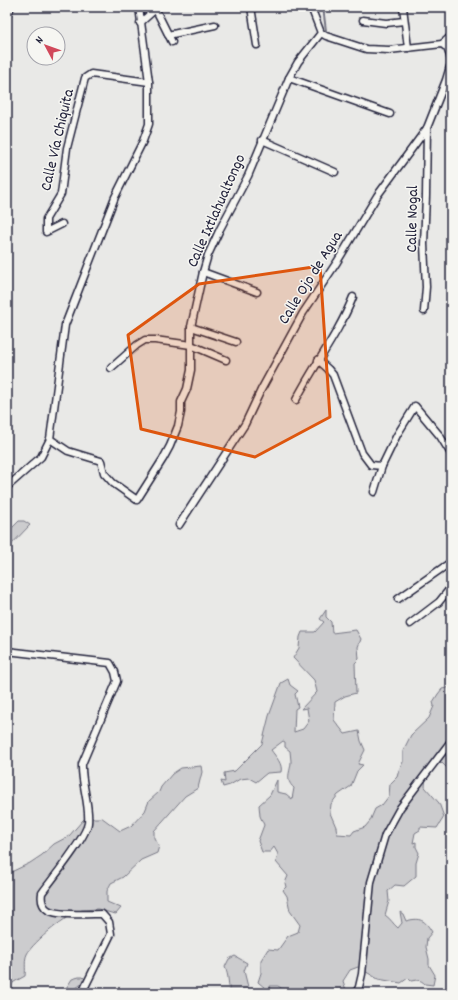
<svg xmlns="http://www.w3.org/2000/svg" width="458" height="1000" font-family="Dekko,sans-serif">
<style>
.green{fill:#ccccce;stroke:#777784}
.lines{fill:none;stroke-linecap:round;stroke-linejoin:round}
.stream{stroke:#71717f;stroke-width:2}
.minor-casing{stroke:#22223b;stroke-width:9}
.minor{stroke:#f6f6f2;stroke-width:6}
.marked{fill:#de560e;fill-opacity:0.2;stroke:#de560e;stroke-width:3;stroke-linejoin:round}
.labels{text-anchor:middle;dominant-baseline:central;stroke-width:3;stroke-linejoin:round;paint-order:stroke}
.street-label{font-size:16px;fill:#22223b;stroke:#f6f6f2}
</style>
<rect width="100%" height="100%" fill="#e9e9e7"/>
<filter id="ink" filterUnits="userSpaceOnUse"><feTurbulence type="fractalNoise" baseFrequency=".025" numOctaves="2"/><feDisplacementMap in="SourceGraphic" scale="8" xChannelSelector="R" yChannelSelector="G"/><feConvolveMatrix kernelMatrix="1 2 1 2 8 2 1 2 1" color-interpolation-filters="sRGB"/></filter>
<g filter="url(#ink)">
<g class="green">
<path d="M 19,521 L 24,521 L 30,525 L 7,549 L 7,533 Z"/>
<path d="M 326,610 L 326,617 L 331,622 L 332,633 L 356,630 L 361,639 L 358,647 L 359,659 L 355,663 L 356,693 L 345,696 L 335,702 L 334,720 L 345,734 L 359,731 L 361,741 L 365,750 L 358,764 L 363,765 L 357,771 L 351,786 L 338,795 L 331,804 L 330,813 L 336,827 L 337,834 L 351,835 L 354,831 L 365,827 L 370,821 L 375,809 L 382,805 L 389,796 L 390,784 L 397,777 L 399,770 L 403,762 L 403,751 L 411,735 L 429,718 L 434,706 L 433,702 L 438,694 L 442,689 L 451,687 L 451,733 L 443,748 L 446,755 L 451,759 L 451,772 L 441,762 L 426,774 L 425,787 L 439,803 L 444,817 L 437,828 L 420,827 L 420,830 L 415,833 L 413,843 L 416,842 L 416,847 L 419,853 L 416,863 L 416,876 L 404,886 L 395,885 L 388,891 L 389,901 L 385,915 C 391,919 393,924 398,928 L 402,923 L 400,912 L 403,914 L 406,921 C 420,917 425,920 432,932 L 427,938 L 426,947 L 429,959 L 429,965 L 435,975 L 433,985 L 425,984 C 420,979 417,980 411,981 L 408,978 L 401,983 L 378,979 L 358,967 L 350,970 L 343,981 L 347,993 L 293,993 L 287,992 L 278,986 L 270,986 L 271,989 L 269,993 L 267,993 L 265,988 L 258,982 L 261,973 L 261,960 L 268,949 L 278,950 L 288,936 L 298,932 L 300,925 L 290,911 L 287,896 L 283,890 L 286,887 L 285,883 L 288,876 L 276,862 L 278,854 L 274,847 L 270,852 L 262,852 L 258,841 L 264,825 L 260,816 L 259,805 L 270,795 L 277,780 L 277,792 L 286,794 L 292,799 L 294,788 C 284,779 291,772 291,761 C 291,758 290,754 290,751 L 285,747 L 285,742 L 283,741 L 271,750 C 276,757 283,764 281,772 L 267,773 L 256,782 L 249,778 L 240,779 L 230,785 L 223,787 L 221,781 L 225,782 L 224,773 L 235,771 L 262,744 L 269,716 L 281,683 L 288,679 L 290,685 L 298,691 L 295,694 L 298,707 L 295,709 L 294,732 L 303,729 L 309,721 L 307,708 L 301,709 L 317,692 L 314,680 L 293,658 L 299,648 L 300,637 L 302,632 L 315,632 L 324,622 L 320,619 Z"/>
<path d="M 201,766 L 202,772 L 198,788 L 185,796 L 154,831 L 154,838 L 159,846 L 157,853 L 141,860 L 123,877 L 111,883 L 107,891 L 107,902 L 121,908 L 116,914 C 109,913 103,910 98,909 C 93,909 87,910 82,910 C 69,913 33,942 27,954 C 24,960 26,969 25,976 L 14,982 L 7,990 L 7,929 L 10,925 L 7,920 L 7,874 L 30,863 L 42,855 L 54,844 L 69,836 L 83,820 L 88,818 L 100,818 L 101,817 L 120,831 L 131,826 L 145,811 L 149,801 L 159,792 L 161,787 L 172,774 L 181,768 Z"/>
<path d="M 235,956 L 247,963 L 244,971 L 249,991 L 248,993 L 230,993 C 228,984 229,976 225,967 L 229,959 Z"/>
<path d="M 79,977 L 83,977 L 90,984 L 80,985 L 70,993 L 63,993 L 72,979 Z"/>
</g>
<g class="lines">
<path class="stream" d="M 323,7 L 326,31"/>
<g class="minor-casing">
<g id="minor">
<path d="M 251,7 L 257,45"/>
<path d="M 311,7 L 321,33 L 326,36 L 366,49 L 389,50 L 442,44 L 451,36"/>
<path d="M 403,7 L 408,48"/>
<path d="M 156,10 L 172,42"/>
<path d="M 7,15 L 11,7"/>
<path d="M 363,20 L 386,23 L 404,21"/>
<path d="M 140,23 L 158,7"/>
<path d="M 168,35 L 215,25"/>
<path d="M 289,78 L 390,114"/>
<path d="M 262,140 L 335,172"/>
<path d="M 62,224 L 46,232 L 46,219 L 61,194 L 67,148 L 85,78 L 91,74 L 149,82 L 139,7"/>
<path d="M 203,272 L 257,292"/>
<path d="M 424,311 L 426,287 L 424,244 L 426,196 L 427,128"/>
<path d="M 191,327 L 236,342"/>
<path d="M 318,360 L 328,369 L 333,375 L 362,453 L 371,465 L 382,466"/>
<path d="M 111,368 L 137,345 L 145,340 L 155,340 L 191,345 L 226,360"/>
<path d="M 296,400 C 314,365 339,333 353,297"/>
<path d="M 50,439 L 68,451 L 101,461 L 104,473 L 113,483 L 137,500 L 163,459 L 170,446 L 178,426 L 181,412 L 181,402 L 187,389 L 191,370 L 191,327 L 203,272 L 208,255 L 220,229 L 248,176 L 289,78 L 298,62 L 321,33"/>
<path d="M 7,487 L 41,457 L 50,439 L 65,325 L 115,197 L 143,141 L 149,124 L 149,82"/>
<path d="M 374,492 L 382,466 L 397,435 L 415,406 L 440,436 L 451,454"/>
<path d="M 179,525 L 245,424 L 261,390 L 303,313 L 337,262 L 377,196 L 427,128 L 446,80 L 451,63 L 450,56 L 447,48 L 442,44"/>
<path d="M 398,599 L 451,562"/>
<path d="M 410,624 L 439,602 L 451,587"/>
<path d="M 7,651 L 110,663 L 115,672 L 117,681 L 82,764 C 81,784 90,804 88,823 C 86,838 52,879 42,893 C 41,899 42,906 48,910 C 57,916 90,914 102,914 L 109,922 L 111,934 L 82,993"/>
<path d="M 356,993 L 359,987 L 362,974 L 371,882 L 385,835 L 400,808 L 451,741"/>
</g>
</g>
<use href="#minor" class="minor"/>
</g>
</g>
<path class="marked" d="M 320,266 L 330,417 L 255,457 L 141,429 L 128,335 L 199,284 Z"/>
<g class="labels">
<g class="street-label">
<text transform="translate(58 140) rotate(-77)">Calle Vía Chiquita</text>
<text transform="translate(217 211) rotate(-66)">Calle Ixtlahualtongo</text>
<text transform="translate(413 219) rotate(-89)">Calle Nogal</text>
<text transform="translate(311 278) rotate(-58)">Calle Ojo de Agua</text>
</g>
</g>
<rect width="458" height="1000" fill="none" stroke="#f6f6f2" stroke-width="24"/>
<rect x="12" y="12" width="434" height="976" fill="none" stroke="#22223b" stroke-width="1.5" filter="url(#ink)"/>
<g transform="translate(46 46) rotate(311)"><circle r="19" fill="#f6f6f2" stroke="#a1a1a9"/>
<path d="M0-3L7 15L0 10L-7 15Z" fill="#d1495b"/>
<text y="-6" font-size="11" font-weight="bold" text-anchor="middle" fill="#22223b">N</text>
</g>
</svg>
